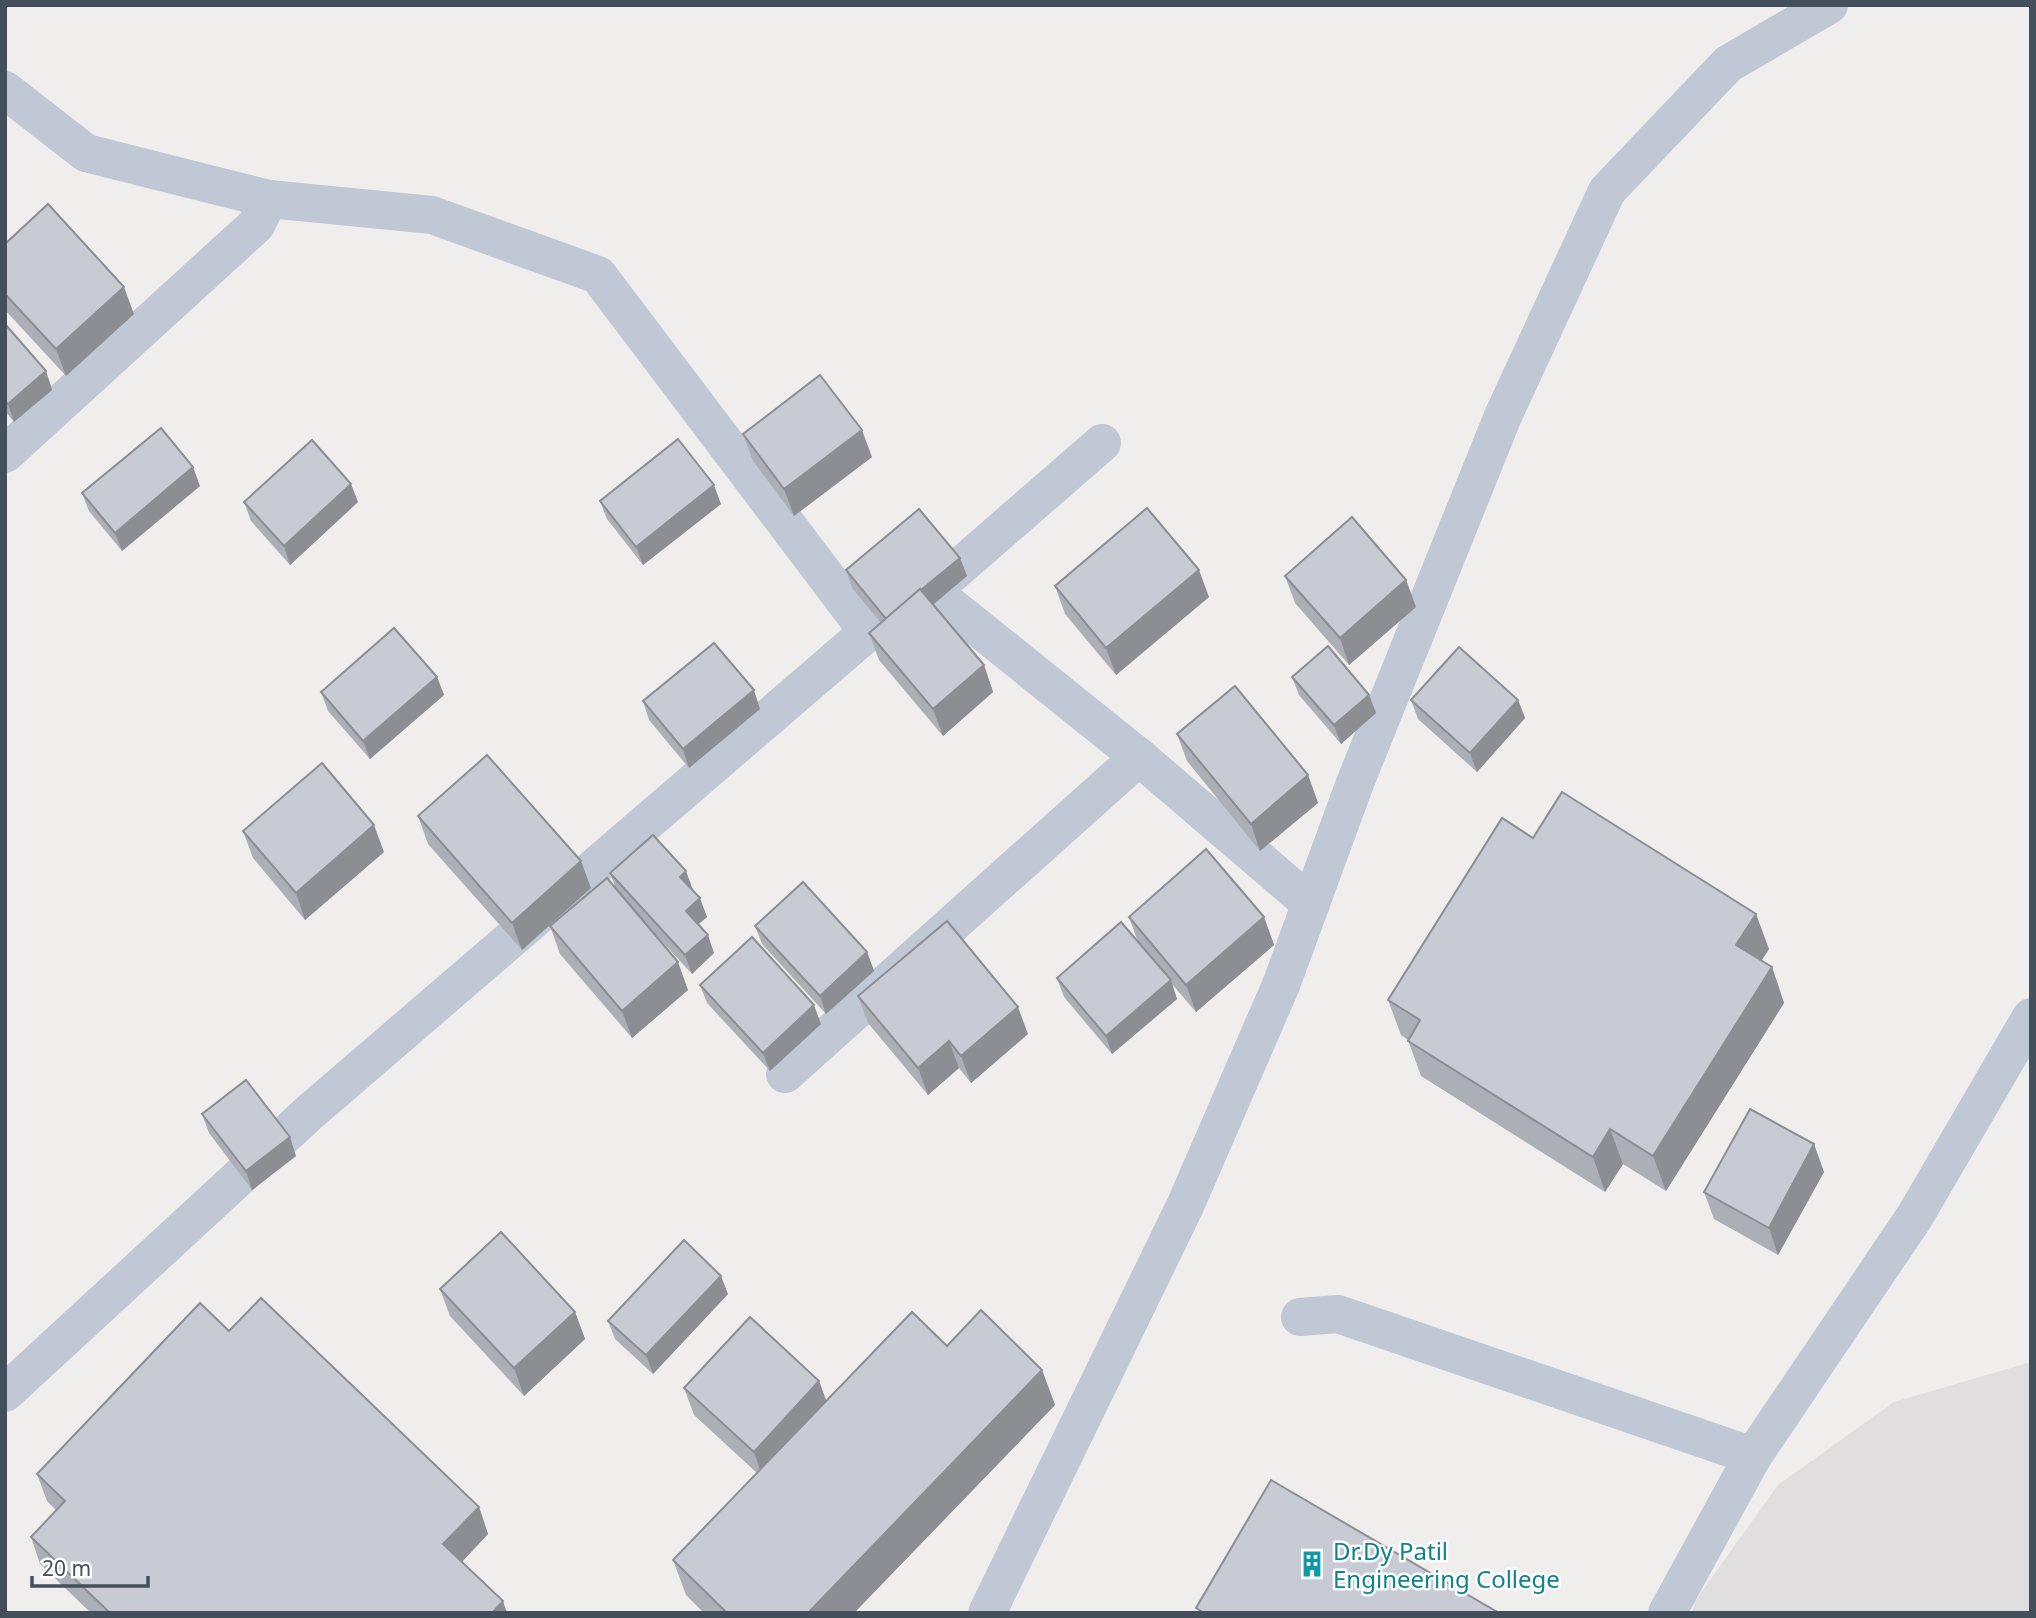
<svg xmlns="http://www.w3.org/2000/svg" width="2036" height="1618" font-family="'Noto Sans',sans-serif">
<style>
.education{fill:#e1dedf}
.lines{fill:none;stroke-linecap:round;stroke-linejoin:round}
.street{stroke:#bfc8d4;stroke-width:38}
.wall{fill:#acafb6}
.shaded-wall{fill:#8c8e94}
.building{fill:#c8cbd4;stroke:#8c8e94;stroke-width:2}
.labels{text-anchor:middle;dominant-baseline:central;stroke-width:5;stroke-linejoin:round;paint-order:stroke}
.culture-label{font-size:24px;fill:#0d838f;stroke:#fff;text-anchor:start}
</style>
<rect width="100%" height="100%" fill="#f0eded"/>
<path class="education" d="M 2031,1362 L 2031,1613 L 1692,1613 L 1695,1601 L 1778,1485 L 1894,1402 Z"/>
<g class="lines">
<g class="street">
<path d="M 5,90 L 86,153 L 269,199 L 432,215 L 598,275 L 868,632"/>
<path d="M 5,454 L 256,225 L 269,199"/>
<path d="M 932,591 L 1139,757 L 1311,904"/>
<path d="M 785,1074 L 1139,757"/>
<path d="M 1300,1317 L 1338,1314 L 1753,1456"/>
<path d="M 5,1393 L 310,1112 L 868,632 L 932,591 L 1102,443"/>
<path d="M 987,1613 L 1185,1206 L 1281,985 L 1355,783 L 1503,416 L 1607,191 L 1728,64 L 1829,5"/>
<path d="M 1667,1613 L 1753,1456 L 1915,1216 L 2031,1017"/>
</g>
</g>
<g class="wall">
<path d="M 5,244 L 134,314 L 66,376 L 5,310 Z"/>
<path d="M 5,324 L 46,371 L 52,390 L 14,422 L 5,411 Z"/>
<path d="M 743,434 L 872,457 L 794,516 L 753,461 Z"/>
<path d="M 200,486 L 122,551 L 89,511 L 82,493 Z"/>
<path d="M 600,501 L 721,504 L 643,565 L 607,519 Z"/>
<path d="M 244,502 L 358,502 L 290,565 L 251,521 Z"/>
<path d="M 960,558 L 967,576 L 933,605 L 984,665 L 993,692 L 943,736 L 879,660 L 869,633 L 881,623 L 852,588 L 846,570 Z"/>
<path d="M 1285,576 L 1406,580 L 1416,607 L 1349,665 L 1295,603 Z"/>
<path d="M 1055,586 L 1209,597 L 1116,675 L 1065,614 Z"/>
<path d="M 437,677 L 444,695 L 370,759 L 328,711 L 321,692 Z"/>
<path d="M 1292,677 L 1369,695 L 1376,713 L 1341,744 L 1299,695 Z"/>
<path d="M 1411,700 L 1518,700 L 1525,718 L 1477,772 L 1418,719 Z"/>
<path d="M 643,701 L 760,709 L 689,768 L 649,720 Z"/>
<path d="M 1177,734 L 1308,775 L 1318,803 L 1260,851 L 1187,761 Z"/>
<path d="M 418,816 L 591,888 L 522,950 L 428,844 Z"/>
<path d="M 243,831 L 384,852 L 305,920 L 253,858 Z"/>
<path d="M 1533,838 L 1769,949 L 1761,961 L 1772,967 L 1784,1003 L 1666,1191 L 1623,1164 L 1605,1192 L 1421,1076 L 1408,1040 L 1401,1035 L 1388,1000 Z"/>
<path d="M 610,873 L 693,890 L 707,917 L 698,924 L 714,953 L 692,974 L 636,913 L 688,990 L 632,1038 L 560,954 L 550,926 L 616,889 Z"/>
<path d="M 1129,917 L 1264,917 L 1274,945 L 1196,1012 L 1171,983 L 1177,999 L 1112,1054 L 1064,997 L 1057,978 L 1138,942 Z"/>
<path d="M 755,926 L 867,952 L 874,971 L 826,1014 L 762,944 Z"/>
<path d="M 700,985 L 821,1024 L 770,1071 L 707,1003 Z"/>
<path d="M 858,996 L 1028,1034 L 971,1083 L 959,1068 L 928,1095 L 868,1023 Z"/>
<path d="M 202,1114 L 296,1156 L 252,1190 L 209,1133 Z"/>
<path d="M 1824,1172 L 1778,1255 L 1714,1219 L 1704,1192 Z"/>
<path d="M 440,1289 L 575,1312 L 585,1339 L 524,1396 L 450,1316 Z"/>
<path d="M 728,1294 L 653,1374 L 615,1339 L 608,1321 Z"/>
<path d="M 229,1331 L 479,1507 L 488,1534 L 462,1562 L 507,1613 L 91,1613 L 40,1564 L 31,1537 L 56,1510 L 47,1501 L 37,1474 Z"/>
<path d="M 947,1346 L 1042,1370 L 1055,1405 L 854,1613 L 704,1613 L 686,1595 L 673,1560 L 757,1473 L 694,1415 L 684,1388 L 819,1381 L 826,1401 Z"/>
</g>
<g class="shaded-wall">
<path d="M 124,287 L 134,314 L 66,376 L 56,349 Z"/>
<path d="M 46,371 L 52,390 L 14,422 L 8,404 Z"/>
<path d="M 862,430 L 872,457 L 794,516 L 784,489 Z"/>
<path d="M 193,467 L 200,486 L 122,551 L 115,533 Z"/>
<path d="M 351,484 L 358,502 L 290,565 L 284,546 Z"/>
<path d="M 714,485 L 721,504 L 643,565 L 636,547 Z"/>
<path d="M 960,558 L 967,576 L 893,638 L 886,619 Z"/>
<path d="M 1199,570 L 1209,597 L 1116,675 L 1106,648 Z"/>
<path d="M 1406,580 L 1416,607 L 1349,665 L 1340,638 Z"/>
<path d="M 984,665 L 993,692 L 943,736 L 933,709 Z"/>
<path d="M 437,677 L 444,695 L 370,759 L 363,741 Z"/>
<path d="M 754,690 L 760,709 L 689,768 L 683,749 Z"/>
<path d="M 1369,695 L 1376,713 L 1341,744 L 1334,725 Z"/>
<path d="M 1518,700 L 1525,718 L 1477,772 L 1470,753 Z"/>
<path d="M 1308,775 L 1318,803 L 1260,851 L 1251,824 Z"/>
<path d="M 374,825 L 384,852 L 305,920 L 296,893 Z"/>
<path d="M 581,861 L 591,888 L 522,950 L 512,923 Z"/>
<path d="M 686,871 L 693,890 L 687,896 L 680,877 Z"/>
<path d="M 700,898 L 707,917 L 693,929 L 686,911 Z"/>
<path d="M 1756,914 L 1769,949 L 1749,980 L 1736,945 Z"/>
<path d="M 1264,917 L 1274,945 L 1196,1012 L 1186,985 Z"/>
<path d="M 708,935 L 714,953 L 692,974 L 685,955 Z"/>
<path d="M 867,952 L 874,971 L 826,1014 L 820,996 Z"/>
<path d="M 678,962 L 688,990 L 632,1038 L 622,1011 Z"/>
<path d="M 1772,967 L 1784,1003 L 1666,1191 L 1653,1156 Z"/>
<path d="M 1171,980 L 1177,999 L 1112,1054 L 1106,1036 Z"/>
<path d="M 814,1005 L 821,1024 L 770,1071 L 763,1053 Z"/>
<path d="M 1018,1007 L 1028,1034 L 971,1083 L 961,1056 Z"/>
<path d="M 949,1041 L 959,1068 L 928,1095 L 918,1068 Z"/>
<path d="M 1610,1129 L 1623,1164 L 1605,1192 L 1593,1157 Z"/>
<path d="M 290,1137 L 296,1156 L 252,1190 L 246,1171 Z"/>
<path d="M 1814,1144 L 1824,1172 L 1778,1255 L 1769,1228 Z"/>
<path d="M 721,1276 L 728,1294 L 653,1374 L 646,1355 Z"/>
<path d="M 575,1312 L 585,1339 L 524,1396 L 514,1368 Z"/>
<path d="M 1042,1370 L 1055,1405 L 854,1613 L 808,1613 Z"/>
<path d="M 819,1381 L 829,1408 L 763,1479 L 754,1452 Z"/>
<path d="M 479,1507 L 488,1534 L 453,1571 L 443,1544 Z"/>
<path d="M 503,1601 L 507,1613 L 492,1613 Z"/>
</g>
<g class="building">
<path d="M 48,204 L 124,287 L 56,349 L 5,294 L 5,244 Z"/>
<path d="M 5,324 L 46,371 L 8,404 L 5,401 Z"/>
<path d="M 820,375 L 862,430 L 784,489 L 743,434 Z"/>
<path d="M 161,428 L 193,467 L 115,533 L 82,493 Z"/>
<path d="M 678,439 L 714,485 L 636,547 L 600,501 Z"/>
<path d="M 312,440 L 351,484 L 284,546 L 244,502 Z"/>
<path d="M 1147,508 L 1199,570 L 1106,648 L 1055,586 Z"/>
<path d="M 919,509 L 960,558 L 921,590 L 920,589 L 886,619 L 846,570 Z"/>
<path d="M 1352,517 L 1406,580 L 1340,638 L 1285,576 Z"/>
<path d="M 920,589 L 984,665 L 933,709 L 869,633 Z"/>
<path d="M 394,628 L 437,677 L 363,741 L 321,692 Z"/>
<path d="M 714,643 L 754,690 L 683,749 L 643,701 Z"/>
<path d="M 1328,646 L 1369,695 L 1334,725 L 1292,677 Z"/>
<path d="M 1459,647 L 1518,700 L 1470,753 L 1411,700 Z"/>
<path d="M 1235,686 L 1308,775 L 1251,824 L 1177,734 Z"/>
<path d="M 487,755 L 581,861 L 512,923 L 418,816 Z"/>
<path d="M 322,763 L 374,825 L 296,893 L 243,831 Z"/>
<path d="M 1562,792 L 1756,914 L 1736,945 L 1772,967 L 1653,1156 L 1610,1129 L 1593,1157 L 1408,1041 L 1420,1020 L 1388,1000 L 1502,818 L 1533,838 Z"/>
<path d="M 653,835 L 686,871 L 680,877 L 700,898 L 686,911 L 708,935 L 685,955 L 610,873 Z"/>
<path d="M 1206,849 L 1264,917 L 1186,985 L 1129,917 Z"/>
<path d="M 607,878 L 678,962 L 622,1011 L 550,926 Z"/>
<path d="M 803,882 L 867,952 L 820,996 L 755,926 Z"/>
<path d="M 947,921 L 1018,1007 L 961,1056 L 949,1041 L 918,1068 L 858,996 Z"/>
<path d="M 1121,922 L 1171,980 L 1106,1036 L 1057,978 Z"/>
<path d="M 752,937 L 814,1005 L 763,1053 L 700,985 Z"/>
<path d="M 246,1080 L 290,1137 L 246,1171 L 202,1114 Z"/>
<path d="M 1750,1109 L 1814,1144 L 1769,1228 L 1704,1192 Z"/>
<path d="M 501,1232 L 575,1312 L 514,1368 L 440,1289 Z"/>
<path d="M 684,1240 L 721,1276 L 646,1355 L 608,1321 Z"/>
<path d="M 261,1298 L 479,1507 L 443,1544 L 503,1601 L 492,1613 L 110,1613 L 31,1537 L 65,1501 L 37,1474 L 200,1303 L 229,1331 Z"/>
<path d="M 981,1310 L 1042,1370 L 808,1613 L 727,1613 L 673,1560 L 912,1312 L 947,1346 Z"/>
<path d="M 750,1317 L 819,1381 L 754,1452 L 684,1388 Z"/>
<path d="M 1271,1480 L 1499,1613 L 1204,1613 L 1196,1608 Z"/>
</g>
<defs>
<g id="building-bare" transform="scale(2.1)"><path d="M-4-6H4V6H1V3H-1V6H-4ZM-2.5-4.3h1.7v1.8h-1.7ZM.8-4.3h1.7v1.8H.8ZM-2.5-1h1.7V.8h-1.7ZM.8-1h1.7V.8H.8Z" fill="#0f9aa8" stroke="#fff" stroke-width="2.5" paint-order="stroke"/></g>
</defs>
<g fill-rule="evenodd">
<use href="#building-bare" x="1312" y="1564"/>
</g>
<g class="labels">
<g class="culture-label">
<text x="1333" y="1550">Dr.Dy Patil<tspan x="1333" dy="28">Engineering College</tspan></text>
</g>
</g>
<rect width="2036" height="1618" fill="none" stroke="#444f5c" stroke-width="14"/>
<path d="M32 1576v10h116v-10" fill="none" stroke="#444f5c" stroke-width="3.5"/>
<text x="42" y="1576" font-size="21" fill="#444f5c" stroke="#ffffff" stroke-width="5" paint-order="stroke">20 m</text>
</svg>
